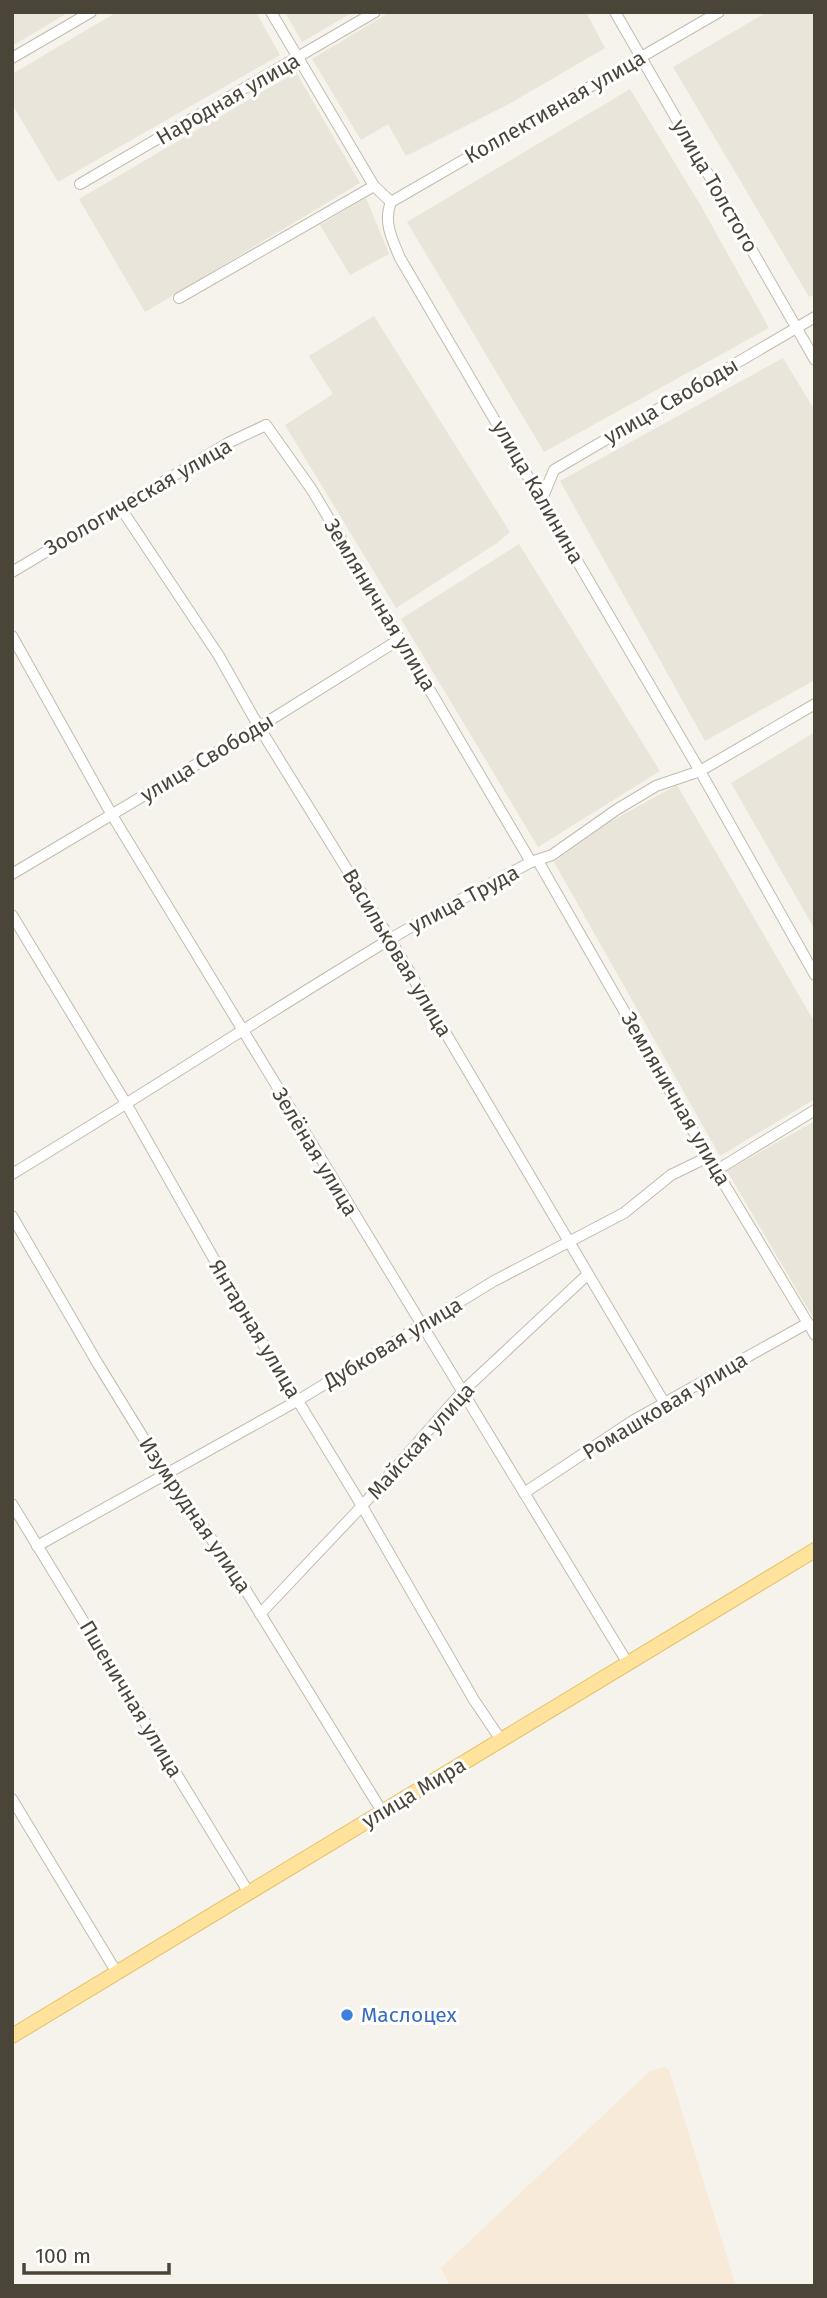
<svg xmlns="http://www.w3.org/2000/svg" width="827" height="2298" font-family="'Fira Sans',sans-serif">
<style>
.residential{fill:#eae5da}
.commercial{fill:#f7ead8}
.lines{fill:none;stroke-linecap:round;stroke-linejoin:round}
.minor-casing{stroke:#c2bbae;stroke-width:12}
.major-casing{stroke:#e6c16a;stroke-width:16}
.minor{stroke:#fff;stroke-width:10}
.major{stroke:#ffe39c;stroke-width:14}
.shop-dot{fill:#3f7fe0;stroke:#fff;stroke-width:2.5}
.labels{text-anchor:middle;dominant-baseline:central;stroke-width:6;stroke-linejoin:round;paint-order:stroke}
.street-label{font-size:21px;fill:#4b4439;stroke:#fff}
.shop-label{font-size:21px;fill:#366cbe;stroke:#fff;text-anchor:start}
</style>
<rect width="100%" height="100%" fill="#f6f3ec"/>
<g class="residential">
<path d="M 12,12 L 69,12 L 12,46 Z"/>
<path d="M 117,12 L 256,12 L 280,55 L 58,182 L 12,104 L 12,74 Z"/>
<path d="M 285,12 L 353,12 L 302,42 Z"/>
<path d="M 390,12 L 586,12 L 605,48 L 507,105 L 406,156 L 388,124 L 361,140 L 312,59 Z"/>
<path d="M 767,12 L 815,12 L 815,294 L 809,297 L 673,67 Z"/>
<path d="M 296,72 L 360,183 L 145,312 L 79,199 Z"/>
<path d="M 630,89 L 701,206 L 769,328 L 544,452 L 407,222 Z"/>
<path d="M 366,198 L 389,254 L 350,275 L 320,225 Z"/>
<path d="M 374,316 L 510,532 L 497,543 L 396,608 L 285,425 L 333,394 L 309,356 Z"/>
<path d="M 783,358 L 815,411 L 815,680 L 705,741 L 560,481 Z"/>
<path d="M 519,544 L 660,771 L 538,847 L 401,619 Z"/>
<path d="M 815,732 L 815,930 L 731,783 Z"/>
<path d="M 677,785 L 815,1023 L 815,1099 L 720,1156 L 554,862 L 608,823 Z"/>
<path d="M 815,1121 L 815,1321 L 727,1171 Z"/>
</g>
<path class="commercial" d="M 665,2067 L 669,2070 L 736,2286 L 450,2286 L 441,2268 L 650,2071 Z"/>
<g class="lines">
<g class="minor-casing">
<g id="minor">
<path d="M 271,12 L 374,186 L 391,202 C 383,222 392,239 400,258 L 700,771 L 815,975"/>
<path d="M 615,12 L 815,360"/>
<path d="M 12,58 L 91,12"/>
<path d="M 80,184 L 375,12"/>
<path d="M 391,202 L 719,12"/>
<path d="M 179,298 L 374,186"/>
<path d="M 542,499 L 554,470 L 815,317"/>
<path d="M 120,507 L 219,656 L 259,727 L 390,939 L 665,1404"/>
<path d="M 12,572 L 230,442 L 266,425 L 312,490 L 531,862"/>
<path d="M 12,636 L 112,815 L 627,1662"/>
<path d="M 538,861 L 708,1157 L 815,1335"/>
<path d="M 12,874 L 259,727 L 400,639"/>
<path d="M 12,915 L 127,1105 L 245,1314 L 362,1506 L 474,1700 L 501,1740"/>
<path d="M 717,1170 L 815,1110"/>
<path d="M 12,1174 C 138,1098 261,1017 387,941 C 433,913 483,888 531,862 L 552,855 L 616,810 L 656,786 L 700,771 L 815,704"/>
<path d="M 12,1216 L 98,1364 L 165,1473 L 234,1571 L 383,1813"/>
<path d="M 524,1493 L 634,1420 L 808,1323"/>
<path d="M 12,1504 L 249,1893"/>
<path d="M 37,1546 L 297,1401 L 494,1281 L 624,1213 L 671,1175 L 708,1157"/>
<path d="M 260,1614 L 362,1506 L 462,1392 L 587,1275"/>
<path d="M 12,1799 L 117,1973"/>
</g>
</g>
<g class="major-casing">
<path id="major" d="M 12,2036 L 815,1550"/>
</g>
<use href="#minor" class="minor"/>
<use href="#major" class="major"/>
</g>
<circle class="shop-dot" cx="347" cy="2015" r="7"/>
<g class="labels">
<g class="street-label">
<text transform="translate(228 99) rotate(-30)">Народная улица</text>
<text transform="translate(555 107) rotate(-30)">Коллективная улица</text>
<text transform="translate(715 186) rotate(60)">улица Толстого</text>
<text transform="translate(671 401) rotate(-30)">улица Свободы</text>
<text transform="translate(538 492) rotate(60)">улица Калинина</text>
<text transform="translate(138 497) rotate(-30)">Зоологическая улица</text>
<text transform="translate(380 605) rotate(59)">Земляничная улица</text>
<text transform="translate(207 758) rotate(-31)">улица Свободы</text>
<text transform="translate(464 899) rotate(-28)">улица Труда</text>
<text transform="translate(397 953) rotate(59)">Васильковая улица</text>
<text transform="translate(676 1099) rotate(60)">Земляничная улица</text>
<text transform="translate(315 1152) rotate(59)">Зелёная улица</text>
<text transform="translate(255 1329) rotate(59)">Янтарная улица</text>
<text transform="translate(393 1343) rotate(-31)">Дубковая улица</text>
<text transform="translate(665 1406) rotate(-31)">Ромашковая улица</text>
<text transform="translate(421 1441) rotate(-48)">Майская улица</text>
<text transform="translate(195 1515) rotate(56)">Изумрудная улица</text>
<text transform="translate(131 1699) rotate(59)">Пшеничная улица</text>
<text transform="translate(414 1793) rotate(-31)">улица Мира</text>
</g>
<g class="shop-label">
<text x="361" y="2015">Маслоцех</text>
</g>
</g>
<rect width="827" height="2298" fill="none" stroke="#4b4439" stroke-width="28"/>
<path d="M24 2263v10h145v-10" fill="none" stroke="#4b4439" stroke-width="3.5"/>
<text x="35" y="2263" font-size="21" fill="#4b4439" stroke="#ffffff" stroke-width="5" paint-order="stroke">100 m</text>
</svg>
